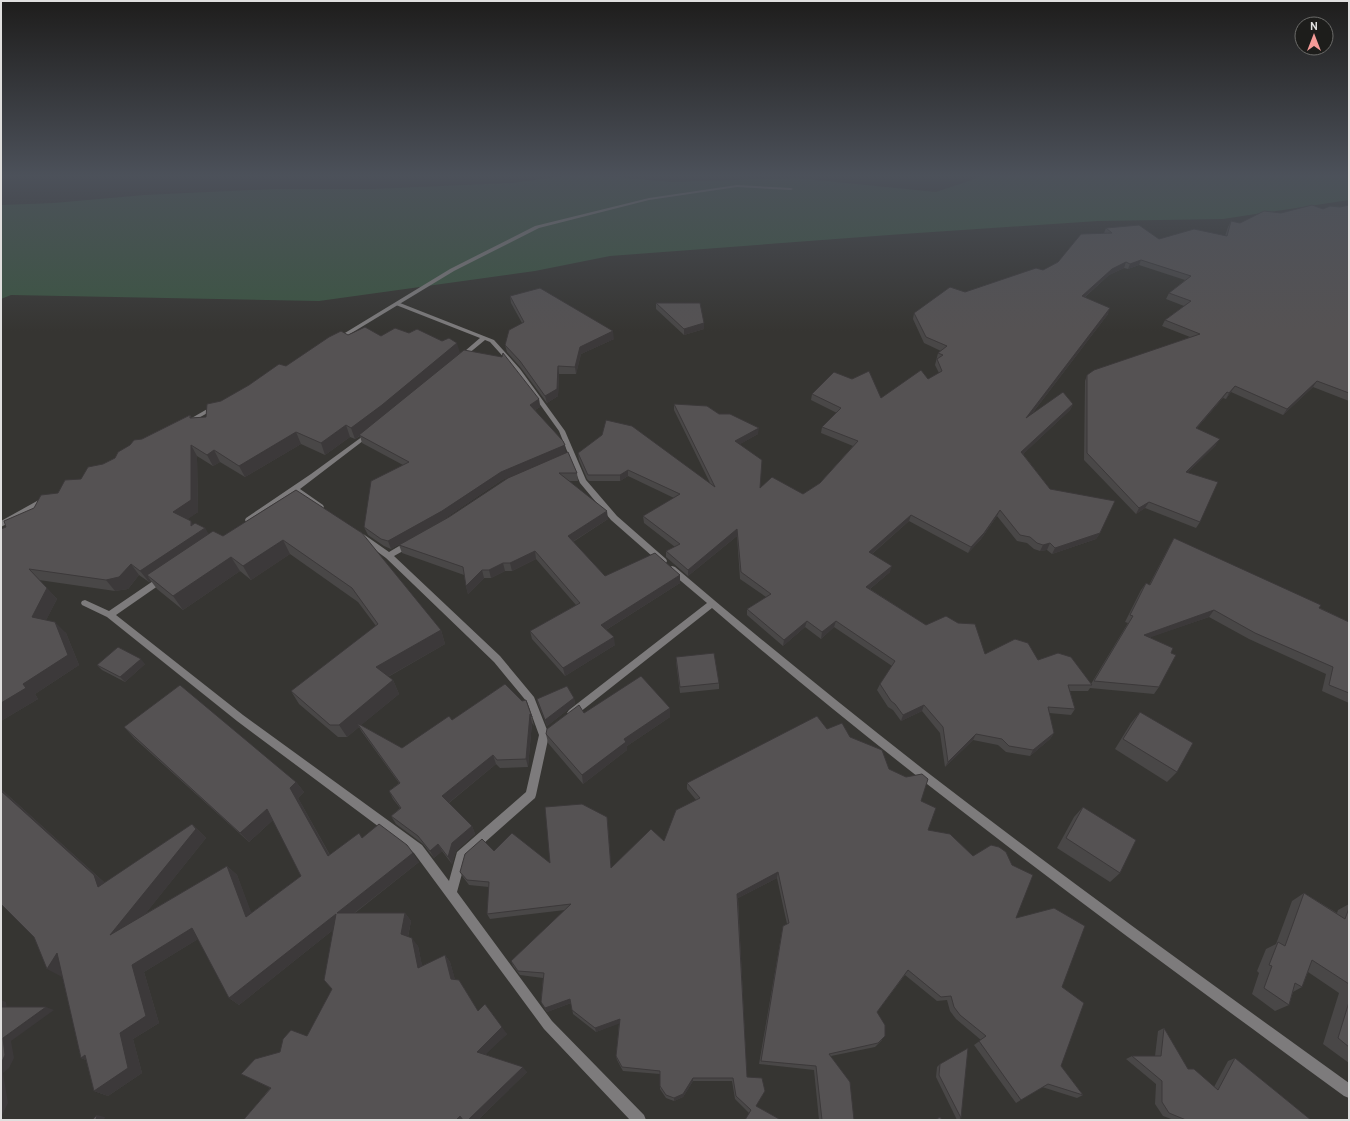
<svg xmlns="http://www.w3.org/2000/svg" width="1350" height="1121" font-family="Overpass,sans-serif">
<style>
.green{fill:#3c5542}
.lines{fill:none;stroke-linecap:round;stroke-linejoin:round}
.service{fill:#7d7b7c;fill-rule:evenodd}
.minor{fill:#7d7b7c;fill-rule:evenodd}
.wall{fill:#494747}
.shaded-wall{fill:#3c393a}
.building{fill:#555253;stroke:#3c393a}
</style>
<rect width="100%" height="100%" fill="#363532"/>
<path class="green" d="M 578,174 L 673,182 L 796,178 L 936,192 L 989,174 L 1349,174 L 1349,200 L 1223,219 L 1098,221 L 903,234 L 610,256 L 535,271 L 319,301 L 11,295 L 1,299 L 1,205 L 54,203 L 144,195 L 275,189 L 373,189 L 512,183 Z"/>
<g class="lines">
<g class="service">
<path d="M 737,185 L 791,188 L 793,189 L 791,190 L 737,187 L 649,200 L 539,228 L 454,271 L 340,340 L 336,340 L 335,339 L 450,269 L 535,226 L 649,198 Z"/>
<path d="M 216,404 L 219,406 L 218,407 L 188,424 L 184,424 L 183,423 Z"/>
<path d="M 46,496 L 49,497 L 50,499 L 49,501 L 1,527 L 1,521 Z"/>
</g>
<g class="minor">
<path d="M 396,303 L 400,303 L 494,340 L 520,369 L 565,431 L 586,480 L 617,516 L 666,559 L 667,561 L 666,563 L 660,563 L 611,520 L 580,483 L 559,431 L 516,371 L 490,342 L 485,340 L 462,359 L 458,359 L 458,357 L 480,338 L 396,305 Z"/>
<path d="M 370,431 L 373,433 L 372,434 L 300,489 L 323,505 L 324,507 L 323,509 L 317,509 L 295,492 L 252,522 L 246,522 L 245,520 L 246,518 L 311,474 Z"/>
<path d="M 359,531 L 389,552 L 406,542 L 412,542 L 413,544 L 412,546 L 394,556 L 500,656 L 534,697 L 549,735 L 536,795 L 535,798 L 466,859 L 457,892 L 552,1021 L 644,1115 L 646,1120 L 630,1120 L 544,1029 L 414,853 L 237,721 L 107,617 L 82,605 L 81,603 L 82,601 L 85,600 L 109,611 L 159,577 L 165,577 L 166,579 L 165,581 L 116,615 L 243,715 L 422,845 L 449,881 L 457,852 L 526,792 L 539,735 L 527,702 L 494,662 L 386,558 L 356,536 L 355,534 L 356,532 Z"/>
<path d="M 672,566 L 675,567 C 756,636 839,703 923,769 C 1063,877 1206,980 1349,1083 L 1349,1098 L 1344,1096 C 1130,939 914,782 712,608 L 575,716 L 572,717 L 569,716 L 567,713 L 569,710 L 707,603 L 669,571 L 668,569 Z"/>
</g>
</g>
<g class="wall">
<path d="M 1349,205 L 1349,401 L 1313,387 L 1283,415 L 1231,392 L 1226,399 L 1223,398 L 1197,428 L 1216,445 L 1188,472 L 1200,522 L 1196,528 L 1145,508 L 1136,514 L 1084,460 L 1085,381 L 1087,375 L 1190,337 L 1162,326 L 1165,320 L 1184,306 L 1166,299 L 1169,293 L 1185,280 L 1139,265 L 1128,269 L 1124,268 L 1109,275 L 1085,297 L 1108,314 L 1031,415 L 1073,404 L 1070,410 L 1023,454 L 1050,489 L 1100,533 L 1096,539 L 1052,554 L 1047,550 L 1040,551 L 1034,549 L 1027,543 L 1017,541 L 997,516 L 981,539 L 968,553 L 909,521 L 872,554 L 890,572 L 870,589 L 926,625 L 985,654 L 1038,660 L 1091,684 L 1128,623 L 1125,622 L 1141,590 L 1146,583 L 1149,585 L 1170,545 L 1174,538 L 1349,622 L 1349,703 L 1322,691 L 1326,674 L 1249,639 L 1209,617 L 1150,637 L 1171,653 L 1159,687 L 1154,694 L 1090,688 L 1088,691 L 1070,691 L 1075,709 L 1071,715 L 1049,713 L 1054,733 L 1050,739 L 1030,756 L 1006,752 L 998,745 L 973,740 L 945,767 L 940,733 L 922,711 L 901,721 L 893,710 L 888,707 L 877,690 L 880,684 L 892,666 L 834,627 L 821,639 L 805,627 L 783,646 L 747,615 L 747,609 L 766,597 L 740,579 L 737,536 L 688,576 L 666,557 L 666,551 L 675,547 L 644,523 L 643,516 L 674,498 L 628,476 L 620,481 L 589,481 L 587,479 L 579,460 L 578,453 L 710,483 L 674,410 L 674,404 L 719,414 L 758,434 L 740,444 L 760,488 L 803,494 L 820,483 L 853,446 L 821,433 L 822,427 L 837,413 L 811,400 L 812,394 L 881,398 L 928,379 L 939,373 L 935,365 L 938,353 L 941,351 L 924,343 L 913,319 L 914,313 L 965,292 L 1043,270 L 1058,262 L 1104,233 L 1106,228 L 1159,239 L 1225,236 L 1228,227 L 1231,221 L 1240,223 L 1281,213 L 1323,209 L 1340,207 Z"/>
<path d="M 510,296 L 614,339 L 581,354 L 576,374 L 559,374 L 558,396 L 547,403 L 521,368 L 507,352 L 505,345 L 522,323 L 511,303 Z"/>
<path d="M 656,303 L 704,329 L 684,335 L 656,309 Z"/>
<path d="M 348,335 L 381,336 L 460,353 L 438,372 L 539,399 L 540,407 L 535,410 L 566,453 L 577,473 L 578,481 L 569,481 L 608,519 L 573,542 L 605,576 L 680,575 L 680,583 L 606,630 L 615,645 L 565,676 L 532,639 L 530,631 L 576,605 L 536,559 L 512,571 L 505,571 L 491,578 L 484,578 L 468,594 L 466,586 L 464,575 L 402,553 L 399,545 L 549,460 L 502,480 L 444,519 L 391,549 L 384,546 L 368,535 L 364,527 L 403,465 L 362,443 L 360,436 L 355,439 L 350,437 L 325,455 L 301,444 L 245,477 L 220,462 L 213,466 L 197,456 L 198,512 L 187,519 L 193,525 L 205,528 L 208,534 L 223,536 L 296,490 L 441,630 L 445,644 L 388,677 L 393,680 L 399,694 L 361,725 L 402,748 L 452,720 L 505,684 L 532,717 L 534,726 L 532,723 L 528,767 L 500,768 L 496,764 L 449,803 L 472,826 L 475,834 L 456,851 L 452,864 L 442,851 L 434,858 L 423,844 L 396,824 L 391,816 L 400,808 L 393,799 L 389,791 L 399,783 L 362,732 L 359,727 L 347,737 L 338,737 L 299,704 L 291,691 L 376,626 L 358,602 L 290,554 L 251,580 L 240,571 L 183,610 L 157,589 L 151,581 L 149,582 L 139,575 L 128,589 L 115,591 L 39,580 L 57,599 L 46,620 L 66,633 L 79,665 L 35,694 L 38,699 L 1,721 L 1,529 L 6,527 L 58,493 L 81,479 L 103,464 L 115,458 L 142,439 L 190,415 L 192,418 L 206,417 L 221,401 L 286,366 Z"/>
<path d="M 676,657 L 719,683 L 719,689 L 680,693 L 676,662 Z"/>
<path d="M 145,664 L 125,682 L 102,670 L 97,665 Z"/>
<path d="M 574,698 L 575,704 L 547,726 L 538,704 L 537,699 Z"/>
<path d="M 1140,712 L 1177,772 L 1167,782 L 1115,749 L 1131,723 Z"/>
<path d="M 584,713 L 670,717 L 627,746 L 627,750 L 583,784 L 548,743 L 546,734 Z"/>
<path d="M 124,727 L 296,782 L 304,792 L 298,798 L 330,855 L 362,838 L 419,862 L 355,913 L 405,913 L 411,921 L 408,937 L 418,946 L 422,966 L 445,955 L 450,962 L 455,980 L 464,988 L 478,1011 L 507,1034 L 485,1054 L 527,1072 L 478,1120 L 244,1120 L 270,1088 L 241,1074 L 307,1036 L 332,989 L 333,930 L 239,1005 L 229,998 L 198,939 L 144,972 L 159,1023 L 133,1039 L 142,1073 L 108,1096 L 94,1091 L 86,1060 L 81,1058 L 62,975 L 62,977 L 34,937 L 1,904 L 1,789 L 105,883 L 192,824 L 206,838 L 145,914 L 227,866 L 237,875 L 251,913 L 301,876 L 273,820 L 249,842 L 134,738 Z"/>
<path d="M 827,729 L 850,737 L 889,769 L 921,801 L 928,830 L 1016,918 L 1062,987 L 1061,1066 L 1083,1095 L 1077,1098 L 1042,1087 L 1016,1103 L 974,1045 L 981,1040 L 956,1019 L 950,1011 L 947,1000 L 937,1001 L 905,975 L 877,1012 L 882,1040 L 875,1047 L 831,1056 L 854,1120 L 819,1120 L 814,1070 L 759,1064 L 782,931 L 783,926 L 787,924 L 777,878 L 738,898 L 747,1077 L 765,1091 L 756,1106 L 749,1113 L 735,1099 L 732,1081 L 693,1081 L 683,1097 L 674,1101 L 666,1098 L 660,1089 L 660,1074 L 623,1071 L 617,1060 L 616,1056 L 619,1023 L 596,1032 L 573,1014 L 571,1003 L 547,1012 L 543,1006 L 541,1002 L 543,978 L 520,975 L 513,966 L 511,961 L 565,910 L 490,919 L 487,914 L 489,887 L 469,885 L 463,877 L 460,872 L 494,851 L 550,863 L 607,817 L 611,868 L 664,841 L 696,800 L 687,789 L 687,783 Z"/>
<path d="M 1083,807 L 1120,873 L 1110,882 L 1057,848 L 1074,817 Z"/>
<path d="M 1304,893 L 1337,913 L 1338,910 L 1349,904 L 1349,1063 L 1323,1044 L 1339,993 L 1308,972 L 1302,987 L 1293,992 L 1289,1005 L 1275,1011 L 1252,994 L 1259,973 L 1257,971 L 1266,949 L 1276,944 L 1292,901 Z"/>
<path d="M 1164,1028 L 1188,1069 L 1214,1087 L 1228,1061 L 1235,1058 L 1311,1120 L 1174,1120 L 1163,1116 L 1155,1104 L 1156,1084 L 1126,1059 L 1132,1056 L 1155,1056 L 1158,1031 Z"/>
<path d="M 940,1064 L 961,1118 L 958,1120 L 957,1120 L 936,1077 L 937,1067 Z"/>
</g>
<g class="shaded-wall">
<path d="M 1141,260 L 1139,265 L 1128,269 L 1130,264 Z"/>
<path d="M 1126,262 L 1124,268 L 1109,275 L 1079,302 L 1082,296 L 1112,269 Z"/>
<path d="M 1110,308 L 1108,314 L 1024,424 L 1026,418 Z"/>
<path d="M 704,323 L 704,329 L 684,335 L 684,329 Z"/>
<path d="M 613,331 L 614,339 L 581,354 L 576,374 L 575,367 L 580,347 Z"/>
<path d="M 457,343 L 460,353 L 386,416 L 355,439 L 351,428 Z"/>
<path d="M 558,366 L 559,374 L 558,396 L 547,403 L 545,396 Z"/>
<path d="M 1317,381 L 1313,387 L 1283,415 L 1287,409 Z"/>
<path d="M 1235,386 L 1231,392 L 1226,399 L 1229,393 Z"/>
<path d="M 1227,392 L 1223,398 L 1192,434 L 1196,428 Z"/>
<path d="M 539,399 L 540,407 L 531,412 L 530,405 Z"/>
<path d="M 1073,404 L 1070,410 L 1019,458 L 1021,452 Z"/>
<path d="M 346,425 L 350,437 L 325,455 L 321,443 Z"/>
<path d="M 759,428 L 758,434 L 735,447 L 735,441 Z"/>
<path d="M 296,432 L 301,444 L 245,477 L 239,466 Z"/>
<path d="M 1220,439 L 1216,445 L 1182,478 L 1186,472 Z"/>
<path d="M 191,445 L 197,456 L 198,512 L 181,524 L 173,512 Z"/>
<path d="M 565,445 L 566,453 L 502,480 L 444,519 L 391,549 L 388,541 L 501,472 Z"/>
<path d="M 214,450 L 220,462 L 213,466 L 207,455 Z"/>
<path d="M 628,470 L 628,476 L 620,481 L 620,475 Z"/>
<path d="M 1149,502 L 1145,508 L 1136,514 L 1139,508 Z"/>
<path d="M 1000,510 L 997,516 L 981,539 L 968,553 L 971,547 Z"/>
<path d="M 607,511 L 608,519 L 569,544 L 568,536 Z"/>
<path d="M 911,515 L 909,521 L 867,558 L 869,552 Z"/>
<path d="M 191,521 L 198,533 L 205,528 L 212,540 L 147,575 L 151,581 L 149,582 L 140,571 L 191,526 Z"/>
<path d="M 737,529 L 737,536 L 688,576 L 688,570 Z"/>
<path d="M 1100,533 L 1096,539 L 1052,554 L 1055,548 Z"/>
<path d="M 283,540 L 290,554 L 251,580 L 243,566 Z"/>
<path d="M 1050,543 L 1047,550 L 1040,551 L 1043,545 Z"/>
<path d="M 535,551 L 536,559 L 512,571 L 510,563 Z"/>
<path d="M 231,557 L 240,571 L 183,610 L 173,596 Z"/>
<path d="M 503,563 L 505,571 L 491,578 L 489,570 Z"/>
<path d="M 131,564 L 139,575 L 128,589 L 115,591 L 106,580 Z"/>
<path d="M 892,566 L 890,572 L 865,593 L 866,587 Z"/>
<path d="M 482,570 L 484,578 L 468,594 L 466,586 Z"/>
<path d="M 680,575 L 680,583 L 601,633 L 601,625 Z"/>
<path d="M 47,588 L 57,599 L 42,628 L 32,617 Z"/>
<path d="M 1214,610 L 1209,617 L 1140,641 L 1144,635 Z"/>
<path d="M 807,621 L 805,627 L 783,646 L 784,640 Z"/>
<path d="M 836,621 L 834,627 L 821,639 L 822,632 Z"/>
<path d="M 55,622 L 66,633 L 79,665 L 35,694 L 38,699 L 1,721 L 1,703 L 23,684 Z"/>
<path d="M 441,630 L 445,644 L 382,680 L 376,667 Z"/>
<path d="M 614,637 L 615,645 L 565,676 L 563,668 Z"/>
<path d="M 141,659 L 145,664 L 125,682 L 120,677 Z"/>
<path d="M 393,680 L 399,694 L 360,726 L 357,723 L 359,727 L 347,737 L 339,725 Z"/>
<path d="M 574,698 L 575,704 L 547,726 L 545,720 Z"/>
<path d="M 924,705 L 922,711 L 901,721 L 903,715 Z"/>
<path d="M 670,708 L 670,717 L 627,746 L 627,750 L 583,784 L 582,775 L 624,739 Z"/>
<path d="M 530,714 L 532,723 L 528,767 L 526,759 Z"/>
<path d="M 1054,733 L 1050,739 L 1030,756 L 1033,750 Z"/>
<path d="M 976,734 L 973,740 L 945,767 L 948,762 Z"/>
<path d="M 493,755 L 496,764 L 446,805 L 442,796 Z"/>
<path d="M 296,782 L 304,792 L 298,798 L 335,865 L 328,856 L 290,788 Z"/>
<path d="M 1,789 L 106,884 L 98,887 L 1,791 Z"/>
<path d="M 267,809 L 275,818 L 249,842 L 240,833 Z"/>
<path d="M 607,817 L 608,822 L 612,874 L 611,868 Z"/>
<path d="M 192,824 L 206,838 L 122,943 L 110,935 Z"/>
<path d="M 472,826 L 475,834 L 456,851 L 452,864 L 448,857 L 452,843 Z"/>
<path d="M 438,844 L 442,851 L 434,858 L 430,851 Z"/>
<path d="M 413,853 L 419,862 L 344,921 L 337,913 Z"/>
<path d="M 227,866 L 237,875 L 256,925 L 246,917 Z"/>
<path d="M 778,872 L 777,878 L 736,899 L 737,894 Z"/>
<path d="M 405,913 L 411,921 L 407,941 L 401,934 Z"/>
<path d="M 336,914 L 343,922 L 239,1005 L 229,998 Z"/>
<path d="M 192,928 L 203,936 L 144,972 L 159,1023 L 133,1039 L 142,1073 L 108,1096 L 94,1091 L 120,1033 L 132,965 Z"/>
<path d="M 412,938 L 418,946 L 424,975 L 418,968 Z"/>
<path d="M 57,953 L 71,960 L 62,977 L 47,969 Z"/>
<path d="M 445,955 L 450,962 L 457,986 L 451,979 Z"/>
<path d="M 570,999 L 571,1003 L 547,1012 L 545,1008 Z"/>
<path d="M 1,1000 L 6,1002 L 7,1010 L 1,1008 Z"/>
<path d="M 46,1007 L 54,1010 L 11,1041 L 14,1058 L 9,1068 L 3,1073 L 8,1103 L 1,1117 L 1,1064 L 3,1038 Z"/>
<path d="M 620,1019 L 621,1023 L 596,1032 L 595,1028 Z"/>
<path d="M 502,1027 L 507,1034 L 482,1058 L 477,1052 Z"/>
<path d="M 85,1055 L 95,1064 L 81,1058 Z"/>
<path d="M 523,1067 L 527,1072 L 478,1120 L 468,1120 Z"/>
<path d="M 693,1078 L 693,1081 L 683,1097 L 674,1101 L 674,1098 Z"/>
<path d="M 97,1115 L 105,1117 L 104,1120 L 96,1120 Z"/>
<path d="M 460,1116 L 465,1120 L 456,1120 Z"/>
</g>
<g class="building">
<path d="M 1312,205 L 1323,209 L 1330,206 L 1340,207 L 1349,205 L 1349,393 L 1317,381 L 1287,409 L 1235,386 L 1229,393 L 1227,392 L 1196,428 L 1220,439 L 1186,472 L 1218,482 L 1200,522 L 1149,502 L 1139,508 L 1087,453 L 1087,375 L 1094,370 L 1200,334 L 1165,320 L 1191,301 L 1169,293 L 1191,276 L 1141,260 L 1130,264 L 1126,262 L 1112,269 L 1082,296 L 1110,308 L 1026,418 L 1063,392 L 1073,404 L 1021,452 L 1050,489 L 1115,501 L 1100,533 L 1055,548 L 1050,543 L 1043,545 L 1037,543 L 1030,537 L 1020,535 L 1000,510 L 984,533 L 971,547 L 911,515 L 869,552 L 892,566 L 866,587 L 926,625 L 946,616 L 958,623 L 975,624 L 985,654 L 1015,639 L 1028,643 L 1038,660 L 1058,653 L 1071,657 L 1092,685 L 1068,685 L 1075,709 L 1048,707 L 1054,733 L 1033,750 L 1009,746 L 1002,739 L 976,734 L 948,762 L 943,727 L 924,705 L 903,715 L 895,704 L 891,701 L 880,684 L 895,661 L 836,621 L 822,632 L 807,621 L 784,640 L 747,609 L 771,594 L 741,572 L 737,529 L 688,570 L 666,551 L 680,544 L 643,516 L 680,494 L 628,470 L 620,475 L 588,475 L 587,473 L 578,453 L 602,435 L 606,420 L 632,426 L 715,487 L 674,404 L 707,406 L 719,414 L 730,414 L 759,428 L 735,441 L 762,460 L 760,488 L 772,477 L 803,494 L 820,483 L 858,441 L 822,427 L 841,408 L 812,394 L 834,372 L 852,379 L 869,371 L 881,398 L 921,370 L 928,379 L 942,371 L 937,359 L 943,355 L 938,353 L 947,346 L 926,337 L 914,313 L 950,287 L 965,292 L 1036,268 L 1043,270 L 1058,262 L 1081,234 L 1112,233 L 1106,228 L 1139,225 L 1159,239 L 1194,229 L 1227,236 L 1231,221 L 1240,223 L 1264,211 L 1281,213 Z"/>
<path d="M 540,288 L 613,331 L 580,347 L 575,367 L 558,366 L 557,389 L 545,396 L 520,361 L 505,345 L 509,330 L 524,322 L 510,296 Z"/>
<path d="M 656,303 L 700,303 L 704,323 L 684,329 Z"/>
<path d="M 365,327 L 381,336 L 395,328 L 409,333 L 417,329 L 442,341 L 449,338 L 457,343 L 382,405 L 351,428 L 346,425 L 321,443 L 296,432 L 239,466 L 214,450 L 207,455 L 191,445 L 191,500 L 173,512 L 191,521 L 191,526 L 195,523 L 205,528 L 140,571 L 131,564 L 119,577 L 106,580 L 29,569 L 47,588 L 32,617 L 55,622 L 68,655 L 23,684 L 26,688 L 1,703 L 1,529 L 6,527 L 4,521 L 34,508 L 41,495 L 58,493 L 65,480 L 81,479 L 88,467 L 103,464 L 115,458 L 118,452 L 130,445 L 134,440 L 142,439 L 190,415 L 190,418 L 206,417 L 207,404 L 221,401 L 249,385 L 279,364 L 286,366 L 329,337 L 341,331 L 348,335 Z"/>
<path d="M 464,350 L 502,357 L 503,353 L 539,399 L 530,405 L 563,441 L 565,445 L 501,472 L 442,511 L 388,541 L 381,539 L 364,527 L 371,481 L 409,462 L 359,435 Z"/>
<path d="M 568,452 L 577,473 L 559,473 L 607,511 L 568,536 L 605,576 L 655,553 L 680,575 L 601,625 L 614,637 L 563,668 L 530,631 L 580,603 L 535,551 L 510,563 L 503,563 L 489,570 L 482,570 L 466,586 L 463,567 L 399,545 L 449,517 L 508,478 Z"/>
<path d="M 296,490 L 362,533 L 441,630 L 376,667 L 393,680 L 339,725 L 330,725 L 291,691 L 378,624 L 352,588 L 283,540 L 243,566 L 231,557 L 173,596 L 147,575 L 213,531 L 223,536 Z"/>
<path d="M 1174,538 L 1321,605 L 1319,608 L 1349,622 L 1349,693 L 1329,685 L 1333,667 L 1255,633 L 1214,610 L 1144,635 L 1173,648 L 1171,653 L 1176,655 L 1159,687 L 1094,681 L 1133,616 L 1130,615 L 1146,583 L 1150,585 Z"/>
<path d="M 118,647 L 141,659 L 120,677 L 97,665 Z"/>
<path d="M 714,653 L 719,683 L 680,687 L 676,657 Z"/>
<path d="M 641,676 L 670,708 L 624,739 L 626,742 L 582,775 L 546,734 L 547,729 L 579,705 L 584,713 Z"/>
<path d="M 505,684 L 522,701 L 526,700 L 532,717 L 530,714 L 526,759 L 497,760 L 493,755 L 442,796 L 472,826 L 452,843 L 448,857 L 438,844 L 430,851 L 418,836 L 391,816 L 401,808 L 389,791 L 400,783 L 357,723 L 402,748 L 449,716 L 452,720 Z"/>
<path d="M 180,685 L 296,782 L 290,788 L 328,856 L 359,833 L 362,838 L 379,824 L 407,845 L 413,853 L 337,913 L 405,913 L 401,934 L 412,938 L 418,968 L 445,955 L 451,979 L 459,980 L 478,1011 L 485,1004 L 502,1027 L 477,1052 L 523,1067 L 468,1120 L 463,1120 L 460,1116 L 456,1120 L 244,1120 L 245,1118 L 271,1088 L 241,1074 L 255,1059 L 280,1052 L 283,1039 L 291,1030 L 307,1036 L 332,989 L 324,980 L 336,914 L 229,998 L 192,928 L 132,965 L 146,1016 L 120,1033 L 128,1068 L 94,1091 L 85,1055 L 81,1058 L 57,953 L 47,969 L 34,937 L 1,904 L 1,791 L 94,875 L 98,887 L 192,824 L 196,829 L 110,935 L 227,866 L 246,917 L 301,876 L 267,809 L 240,833 L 124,727 Z"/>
<path d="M 567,686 L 574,698 L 545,720 L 537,699 Z"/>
<path d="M 1140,712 L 1193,743 L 1177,772 L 1123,739 Z"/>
<path d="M 817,716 L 827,729 L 842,723 L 850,737 L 882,750 L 889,769 L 906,777 L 922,774 L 928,779 L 921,801 L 936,808 L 928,830 L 950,834 L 973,856 L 991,845 L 999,847 L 1006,852 L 1012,865 L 1033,875 L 1016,918 L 1054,908 L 1085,926 L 1062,987 L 1084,1003 L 1061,1066 L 1083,1095 L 1048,1084 L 1021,1100 L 979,1041 L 986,1036 L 960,1015 L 954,1007 L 951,996 L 941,997 L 908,970 L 877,1012 L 885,1025 L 885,1036 L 878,1043 L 829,1054 L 850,1082 L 854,1120 L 822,1120 L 816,1066 L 761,1061 L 783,926 L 789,923 L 778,872 L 737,894 L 747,1077 L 762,1078 L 765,1091 L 756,1106 L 781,1120 L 745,1120 L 751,1110 L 736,1096 L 733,1078 L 693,1078 L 683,1094 L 674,1098 L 666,1095 L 660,1086 L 660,1071 L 622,1067 L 616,1056 L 620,1019 L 595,1028 L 572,1010 L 570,999 L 545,1008 L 541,1002 L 544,973 L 518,971 L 511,961 L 571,904 L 487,914 L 489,882 L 467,880 L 460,872 L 465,854 L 482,839 L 494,851 L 512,833 L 550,863 L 545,807 L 582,804 L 607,817 L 611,868 L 651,829 L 664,841 L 676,810 L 700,798 L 687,783 Z"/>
<path d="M 1083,807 L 1136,840 L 1120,873 L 1066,838 Z"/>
<path d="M 1304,893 L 1345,919 L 1349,908 L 1349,984 L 1312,960 L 1302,987 L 1295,983 L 1289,1005 L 1264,988 L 1272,966 L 1269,965 L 1278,942 L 1285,946 Z"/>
<path d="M 1349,1002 L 1349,1047 L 1338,1038 Z"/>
<path d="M 1,1007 L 46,1007 L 3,1038 L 5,1055 L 1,1064 Z"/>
<path d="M 1164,1028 L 1188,1069 L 1194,1069 L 1218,1090 L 1235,1058 L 1311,1120 L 1186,1120 L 1169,1113 L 1162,1102 L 1162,1081 L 1132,1056 L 1161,1056 Z"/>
<path d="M 968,1048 L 961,1118 L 939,1075 L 940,1064 Z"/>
<path d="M 97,1115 L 96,1120 L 92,1120 Z"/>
<path d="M 940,1117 L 942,1120 L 935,1120 Z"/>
</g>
<linearGradient id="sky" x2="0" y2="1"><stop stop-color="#1e1d1c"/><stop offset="0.53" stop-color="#4c515a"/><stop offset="1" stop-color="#4c515a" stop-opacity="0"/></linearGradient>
<rect width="1350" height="331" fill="url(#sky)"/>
<rect width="1350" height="1121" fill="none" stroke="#e0dfde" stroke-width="4"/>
<g transform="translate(1314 36)"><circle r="19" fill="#1d1d1b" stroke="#6b6b69"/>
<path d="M0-3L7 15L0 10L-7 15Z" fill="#f59b98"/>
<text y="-6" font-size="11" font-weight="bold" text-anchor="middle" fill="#e0dfde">N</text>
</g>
</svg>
